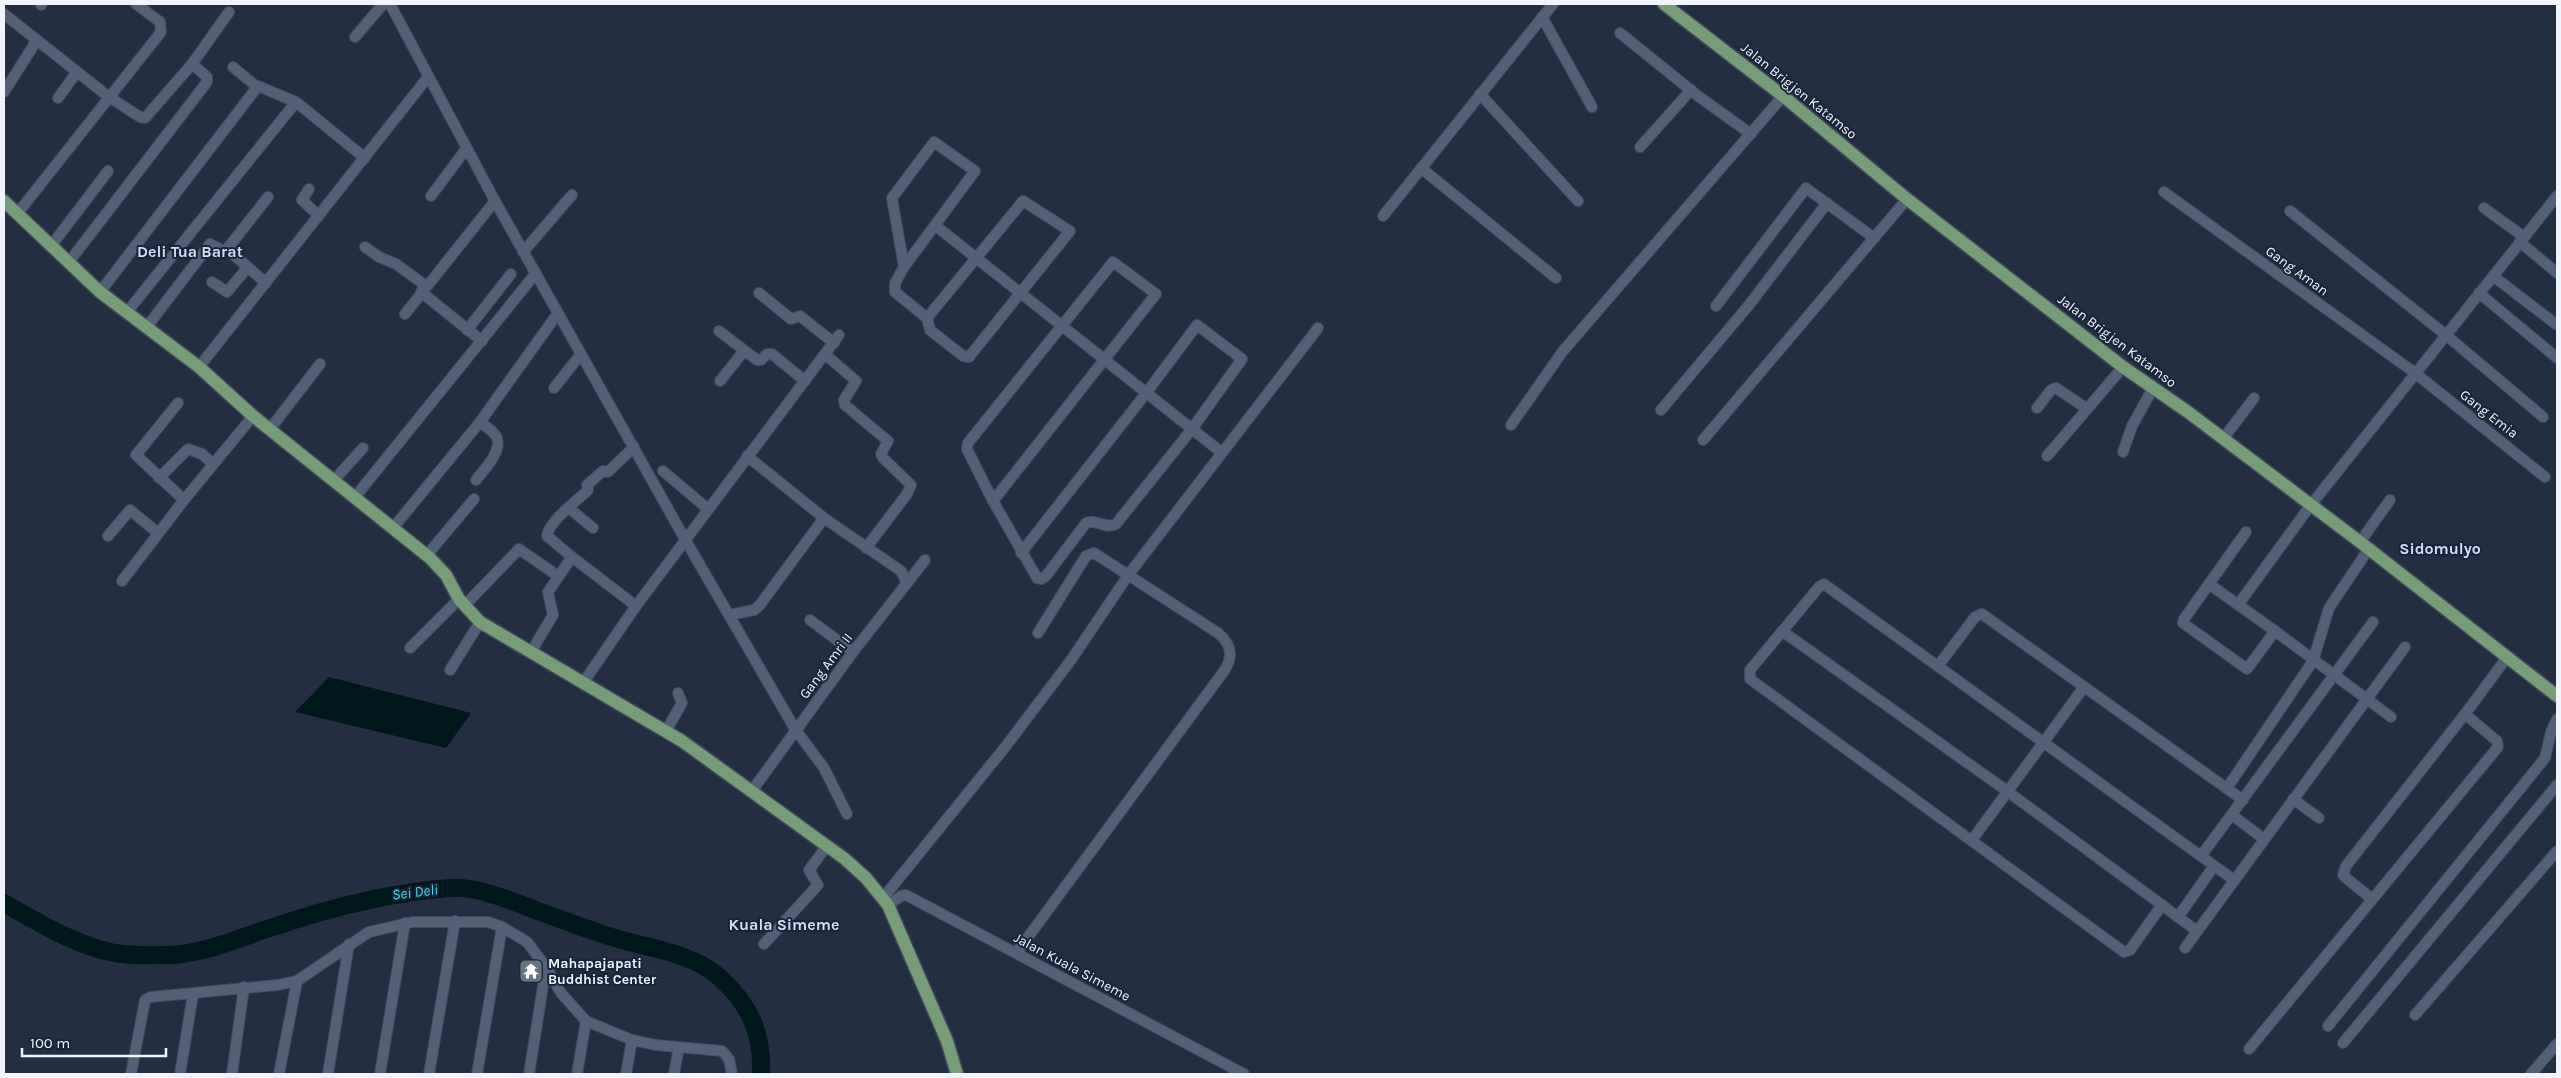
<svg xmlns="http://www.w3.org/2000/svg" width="2561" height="1078" font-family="Karla,sans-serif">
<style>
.water{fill:#00171b}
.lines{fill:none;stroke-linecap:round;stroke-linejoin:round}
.river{stroke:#00171b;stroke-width:18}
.minor-casing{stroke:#424b5c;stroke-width:12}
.major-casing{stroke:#424b5c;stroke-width:15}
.minor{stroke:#546078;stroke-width:10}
.major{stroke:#769c78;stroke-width:12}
.labels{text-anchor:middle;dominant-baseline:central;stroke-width:4;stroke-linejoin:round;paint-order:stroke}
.street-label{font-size:14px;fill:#eff4fd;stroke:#192439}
.poi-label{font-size:14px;font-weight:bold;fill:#eff4fd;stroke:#192439;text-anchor:start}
.water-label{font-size:15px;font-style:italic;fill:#45d7ea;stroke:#192439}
.quarter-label{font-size:16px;font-weight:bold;fill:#cfdefa;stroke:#192439}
</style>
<rect width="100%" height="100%" fill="#232e43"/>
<path class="water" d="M 329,677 L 471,713 L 446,748 L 295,712 Z"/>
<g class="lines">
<path class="river" d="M 4,903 C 37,922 84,950 122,954 C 138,956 155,955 170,955 C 204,954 238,938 270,928 C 329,908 389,892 451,888 C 479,886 517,903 543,913 C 566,921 589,930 612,937 C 646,948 690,952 718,976 C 749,1003 763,1033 761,1074"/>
<g class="minor-casing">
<g id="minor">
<path d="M 390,4 L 495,201 L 686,541 L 795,729 L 824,768 L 847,814"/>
<path d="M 41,5 L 42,4"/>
<path d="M 4,14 L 109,97 L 140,117 L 145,118 L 192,64 L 229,12"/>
<path d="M 1542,17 L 1592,107"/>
<path d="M 1620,33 L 1698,96 L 1751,134"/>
<path d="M 355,37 L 383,4"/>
<path d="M 233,67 L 257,87"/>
<path d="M 4,92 L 37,40"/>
<path d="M 1480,94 L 1578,201"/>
<path d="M 58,98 L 77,72"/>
<path d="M 1640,147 L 1691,90"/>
<path d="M 1421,168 L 1556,278"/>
<path d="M 309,189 L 302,200 L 319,216"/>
<path d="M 2164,192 L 2415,373 L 2545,477"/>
<path d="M 431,196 L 466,149"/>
<path d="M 2484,208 L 2524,237"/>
<path d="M 2290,211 L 2446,335 L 2543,417"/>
<path d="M 17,214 L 161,32 L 160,22 L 136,4"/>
<path d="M 1383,216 L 1553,4"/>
<path d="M 936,226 L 1221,452"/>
<path d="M 2520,242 L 2557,273"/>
<path d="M 51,246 L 108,171"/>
<path d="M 365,247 L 379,257 L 396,264 L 426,286"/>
<path d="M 227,249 L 266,283"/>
<path d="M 523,252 L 572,195"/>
<path d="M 69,262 L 207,82 L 207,77 L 192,64"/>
<path d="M 904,267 L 892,198 L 934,142 L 975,171 L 904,267 L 895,283 L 895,292 L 927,318 L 1023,201 L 1070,231 L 969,357 L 963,356 L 930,330 L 927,318"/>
<path d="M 2493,276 L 2557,325"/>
<path d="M 212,282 L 227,292 L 248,267"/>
<path d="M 100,292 L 258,86 L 296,102 L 365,158"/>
<path d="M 421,292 L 482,341"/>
<path d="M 759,293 L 791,319 L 800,316 L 834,343"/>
<path d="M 2479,293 L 2557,358"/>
<path d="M 1716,306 L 1806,188 L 1874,238"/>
<path d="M 127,312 L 296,102"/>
<path d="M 405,314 L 495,201"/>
<path d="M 146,328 L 210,244 L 224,251 L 227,249 L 268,197"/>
<path d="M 467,330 L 511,274"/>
<path d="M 719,331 L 757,360 L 761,360 L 767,354 L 772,354 L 805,381"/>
<path d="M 826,355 L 856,381 L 844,400 L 845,405 L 888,441 L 881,454 L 883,458 L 911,485 L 907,494 L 866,548"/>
<path d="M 199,367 L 428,77"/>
<path d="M 720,381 L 744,351"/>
<path d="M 554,388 L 581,354"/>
<path d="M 178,403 L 136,455 L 184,500"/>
<path d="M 2037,408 L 2051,390 L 2056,388 L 2086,408"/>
<path d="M 1661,410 L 1749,305 L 1827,203"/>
<path d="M 1511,425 L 1563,351 L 1783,96"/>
<path d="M 270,429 L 320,364"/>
<path d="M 2223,439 L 2254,398"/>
<path d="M 1703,440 L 1907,199"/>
<path d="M 634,447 L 608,472 L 603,471 L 587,485 L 588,490 C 577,501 549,521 547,536 L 572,557 L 636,606"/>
<path d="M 2123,452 L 2132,426 L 2153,388"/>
<path d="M 747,456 L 824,518 L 901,571 L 907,583"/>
<path d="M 2047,456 L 2123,367"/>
<path d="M 663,471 L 708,509"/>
<path d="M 159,478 L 188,449 L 202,454 L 213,464"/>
<path d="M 335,479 L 363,448"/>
<path d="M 476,480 C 483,471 502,452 497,438 C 495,432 485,426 480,422"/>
<path d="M 355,497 L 536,273"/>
<path d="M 993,501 L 1156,294 L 1113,262 L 968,443 L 967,449 L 993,501 L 1037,578 L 1041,579 L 1046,576 L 1086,523 C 1097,518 1105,530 1116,524 L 1192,429 L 1242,359 L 1197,325 L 1147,392 L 1021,553"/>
<path d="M 569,508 L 593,528"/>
<path d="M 393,528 L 480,422 L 558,313"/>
<path d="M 108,536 L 130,510 L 158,533"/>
<path d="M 2360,542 L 2390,500"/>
<path d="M 427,555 L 474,499"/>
<path d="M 122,581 L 184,500 L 253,416"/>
<path d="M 2209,584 L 2275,631 L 2247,669 L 2183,623 L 2184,619 L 2246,532"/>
<path d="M 465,605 L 519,549 L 558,576"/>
<path d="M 2238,605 L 2310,506 L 2557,196"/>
<path d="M 729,615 L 754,610 L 759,606 L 824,518"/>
<path d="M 810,620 L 853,652"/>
<path d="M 1782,631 L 2007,791 L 2162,905"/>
<path d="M 2275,631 L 2391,717"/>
<path d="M 410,648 L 459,599"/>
<path d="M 531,652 L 553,615 L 548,592 L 572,557"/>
<path d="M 1938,666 L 1975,617 L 1982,614 L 2243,800"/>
<path d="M 450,670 L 480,622"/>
<path d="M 583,683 L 636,606 L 839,335"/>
<path d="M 666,731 L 682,703 L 678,693"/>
<path d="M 2227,788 L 2313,661 L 2329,608 L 2368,550"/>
<path d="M 751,792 L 853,652 L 925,560"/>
<path d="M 2293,799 L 2319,818"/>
<path d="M 2232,815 L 2264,839"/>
<path d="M 1972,840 L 2084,687"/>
<path d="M 2201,856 L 2373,622"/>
<path d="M 2214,866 L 2178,917 L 2162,905 L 2130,950 L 2124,952 L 1750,679 L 1750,670 L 1819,587 L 1824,584 L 1828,587 L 2234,880"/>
<path d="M 883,898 L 1006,746 L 1071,660 L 1129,574 L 1318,328"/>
<path d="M 2372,899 L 2346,878 L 2343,875 L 2346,866 L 2465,714"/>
<path d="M 888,905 L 901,896 L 906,895 L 1244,1074"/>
<path d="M 2178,917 L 2197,931"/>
<path d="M 764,944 L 818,885 L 809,870 L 826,847"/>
<path d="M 2185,948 L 2405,647"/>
<path d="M 1017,952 L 1224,671 C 1234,656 1231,644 1218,633 L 1094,553 L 1086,556 L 1038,633"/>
<path d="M 2415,1015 L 2557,851"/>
<path d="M 2328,1026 L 2545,758 L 2551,732 L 2557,719"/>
<path d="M 2343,1043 L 2557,785"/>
<path d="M 2249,1049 L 2498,747 L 2497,741 L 2465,714 L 2508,656"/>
<path d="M 131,1074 L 145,1000 L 151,997 L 278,985 L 297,981 L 369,932 L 413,922 L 488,922 L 502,927 L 527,942 L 546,967 L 561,993 L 586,1021 L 632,1040 L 656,1045 L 722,1051 L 729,1059 L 732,1074"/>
<path d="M 180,1074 L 193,994"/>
<path d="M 232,1074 L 244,987"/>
<path d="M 279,1074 L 297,981"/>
<path d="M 328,1074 L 349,944"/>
<path d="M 380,1074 L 405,923"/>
<path d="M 429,1074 L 455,921"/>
<path d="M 477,1074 L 502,927"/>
<path d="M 529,1074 L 546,967"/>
<path d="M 577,1074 L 586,1021"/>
<path d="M 626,1074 L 632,1040"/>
<path d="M 674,1074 L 679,1047"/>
<path d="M 2531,1074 L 2557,1044"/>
</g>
</g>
<g class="major-casing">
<g id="major">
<path d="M 1664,4 L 1783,96 L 1907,199 L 2123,367 L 2188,412 L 2360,542 L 2557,696"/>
<path d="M 4,201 L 100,292 L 199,367 L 253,416 L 430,558 L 446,575 L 459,599 L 480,622 L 682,741 L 845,859 L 866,878 L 888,905 L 947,1041 L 957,1074"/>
</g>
</g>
<use href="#minor" class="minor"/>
<use href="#major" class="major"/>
</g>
<defs>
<g id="temple-square" transform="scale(1.25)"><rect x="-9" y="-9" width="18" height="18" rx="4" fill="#6b7280" stroke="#192439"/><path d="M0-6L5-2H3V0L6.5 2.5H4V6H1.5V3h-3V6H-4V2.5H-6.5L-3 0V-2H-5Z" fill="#fff"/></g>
</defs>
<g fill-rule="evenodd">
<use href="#temple-square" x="531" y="971"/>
</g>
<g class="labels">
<g class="street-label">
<text transform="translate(1799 91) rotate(39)">Jalan Brigjen Katamso</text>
<text transform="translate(2297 271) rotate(36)">Gang Aman</text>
<text transform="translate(2117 341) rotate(37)">Jalan Brigjen Katamso</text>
<text transform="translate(2489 414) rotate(38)">Gang Emia</text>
<text transform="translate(826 666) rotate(-53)">Gang Amri II</text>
<text transform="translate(1072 967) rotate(28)">Jalan Kuala Simeme</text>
</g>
<g class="poi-label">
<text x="548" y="963">Mahapajapati<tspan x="548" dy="16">Buddhist Center</tspan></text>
</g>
<g class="water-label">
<text transform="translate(415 892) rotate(-7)">Sei Deli</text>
</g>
<g class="quarter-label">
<text x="190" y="251">Deli Tua Barat</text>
<text x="2440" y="548">Sidomulyo</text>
<text x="784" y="924">Kuala Simeme</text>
</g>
</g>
<rect width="2561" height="1078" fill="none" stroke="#eff4fd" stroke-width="10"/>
<path d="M22 1048v8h144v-8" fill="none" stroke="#eff4fd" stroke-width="2.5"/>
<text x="30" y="1048" font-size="15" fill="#eff4fd" stroke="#192439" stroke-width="4" paint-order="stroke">100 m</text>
</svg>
